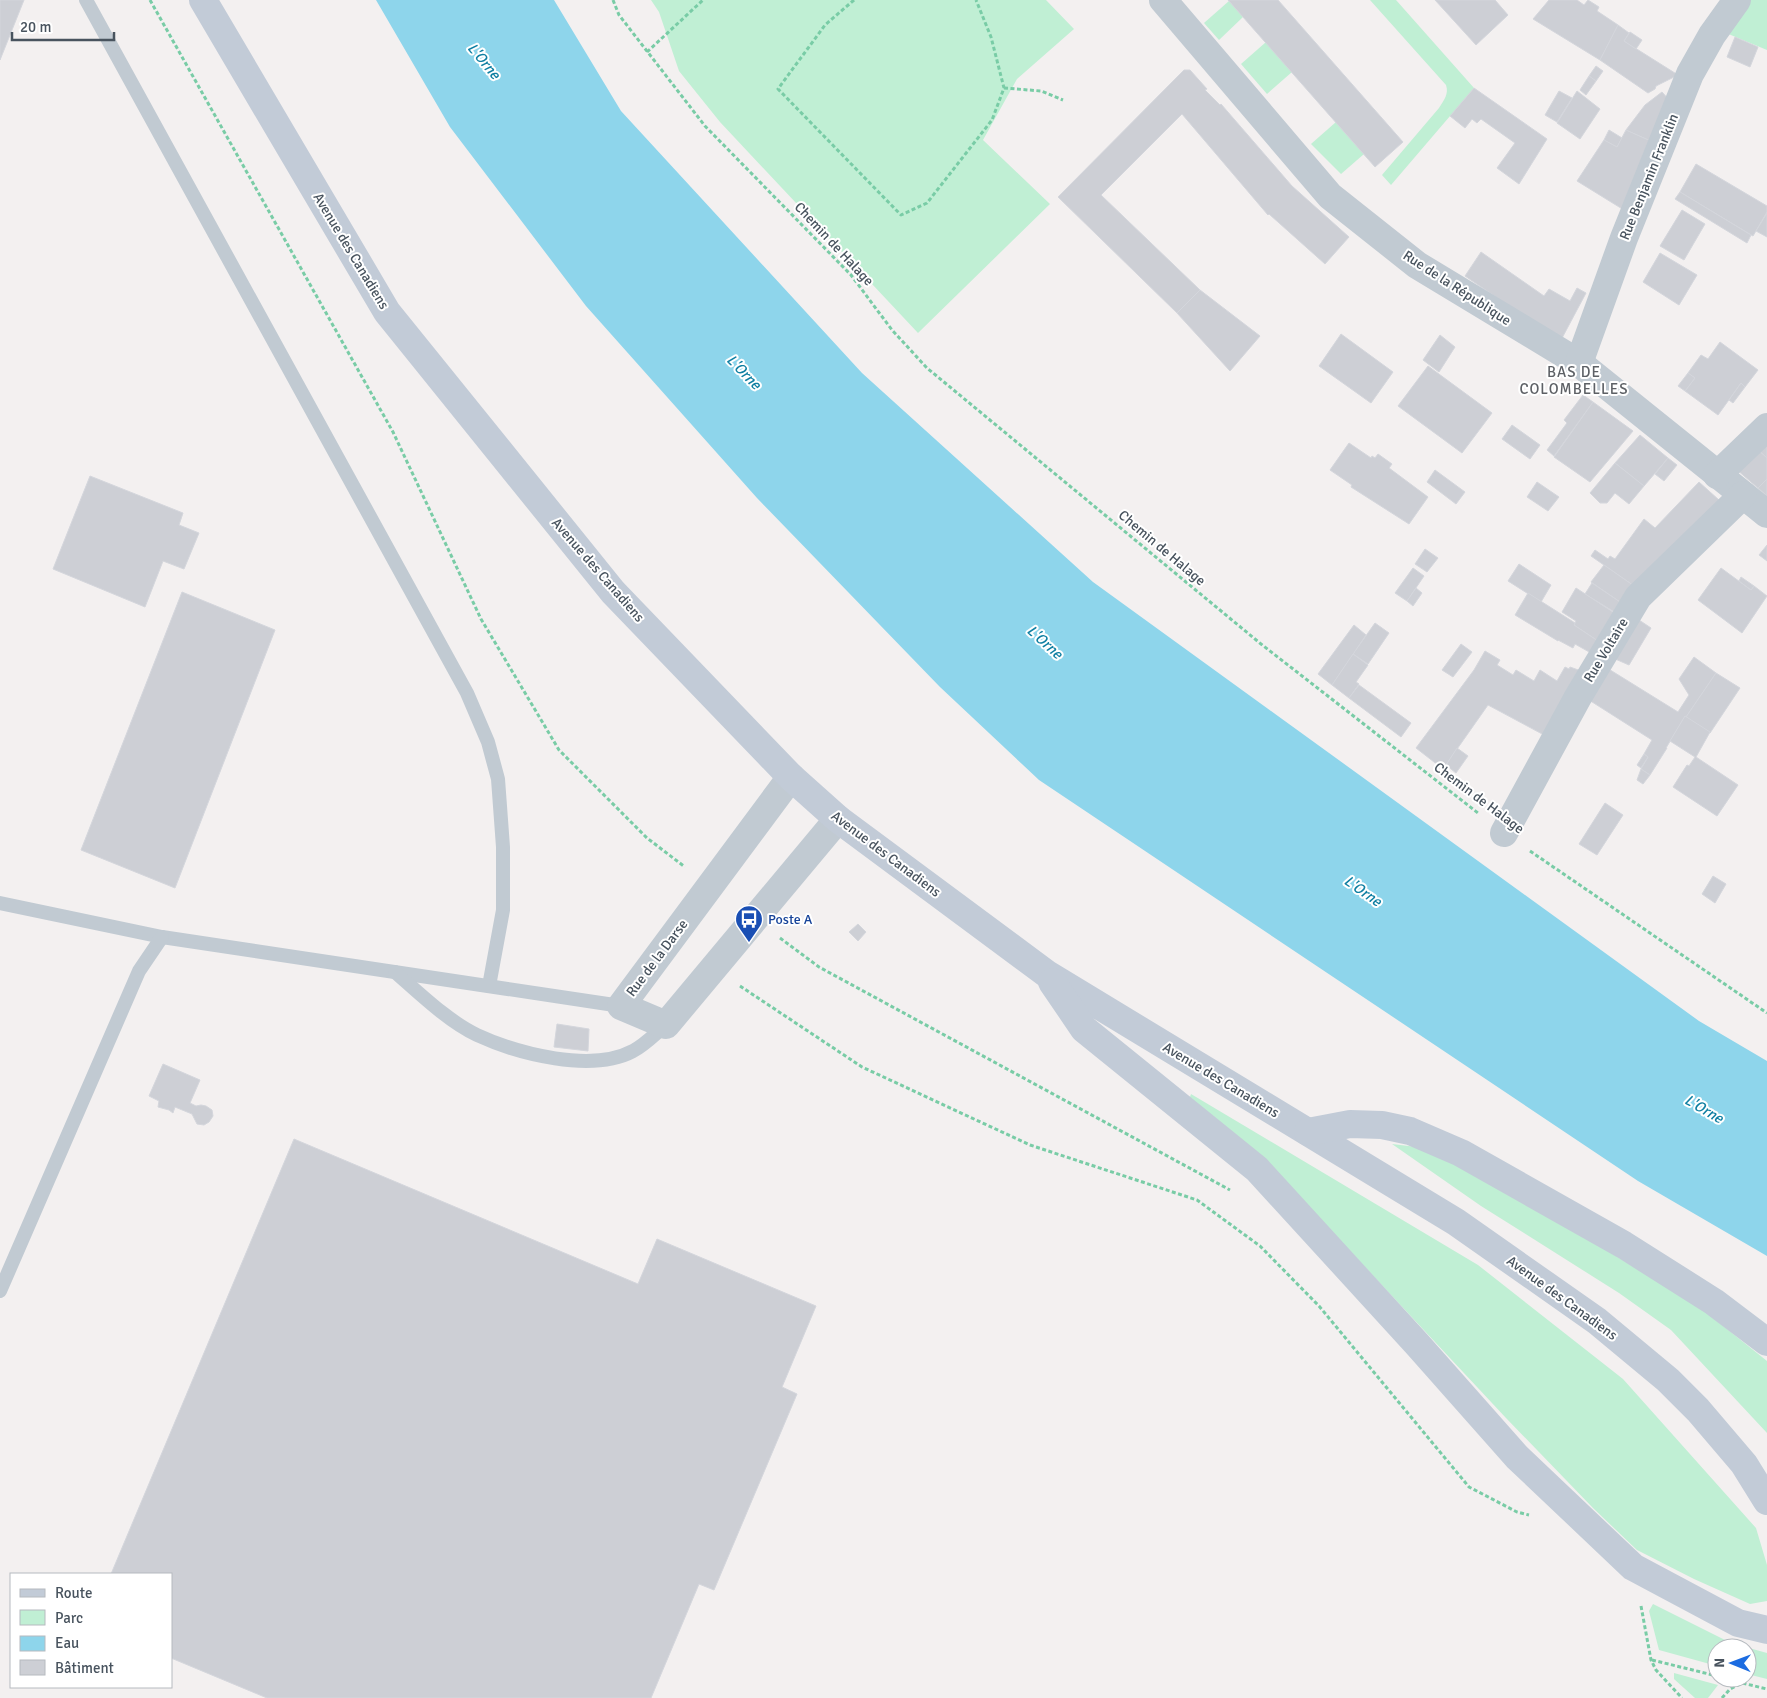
<svg xmlns="http://www.w3.org/2000/svg" width="1767" height="1698" font-family="Signika,sans-serif">
<style>
.green{fill:#c0efd4}
.water{fill:#8ed5eb}
.building{fill:#cdcfd5;stroke:#d4d6dc}
.lines{fill:none;stroke-linecap:round;stroke-linejoin:round}
.path{stroke:#79cca6;stroke-width:3;stroke-dasharray:4 2.5;stroke-linecap:butt}
.lane{stroke:#c1cad2;stroke-width:14}
.street{stroke:#c1cad2;stroke-width:28}
.secondary{stroke:#c2cbd7;stroke-width:28}
.labels{text-anchor:middle;dominant-baseline:central;stroke-width:4;stroke-linejoin:round;paint-order:stroke}
.street-label{font-size:14px;fill:#48535e;stroke:#fff}
.transit-label{font-size:14px;fill:#164399;stroke:#fff;text-anchor:start}
.water-label{font-size:15px;font-style:italic;fill:#0f7fa2;stroke:#fff}
.neighbourhood-label{font-size:15px;letter-spacing:1px;fill:#5d6065;stroke:#fff}
</style>
<rect width="100%" height="100%" fill="#f3f0f0"/>
<g class="green">
<path d="M 651,0 L 1046,0 L 1074,29 L 1017,79 L 983,140 L 1050,204 L 918,333 L 720,122 L 679,71 L 659,12 Z"/>
<path d="M 1370,0 L 1396,0 L 1474,88 L 1391,185 L 1382,175 L 1439,108 C 1444,100 1449,94 1446,85 Z"/>
<path d="M 1751,0 L 1767,0 L 1767,50 L 1726,33 Z"/>
<path d="M 1229,1 L 1243,17 L 1219,40 L 1204,23 Z"/>
<path d="M 1266,42 L 1292,72 L 1267,94 L 1241,64 Z"/>
<path d="M 1336,122 L 1364,154 L 1341,174 L 1311,144 Z"/>
<path d="M 1191,1094 L 1478,1265 L 1623,1379 L 1756,1528 L 1767,1565 L 1767,1601 L 1750,1604 L 1694,1579 L 1637,1550 L 1593,1508 L 1506,1418 L 1292,1189 L 1189,1100 Z"/>
<path d="M 1392,1144 L 1417,1147 L 1486,1176 L 1702,1309 L 1767,1361 L 1767,1433 L 1671,1330 L 1619,1293 L 1481,1206 Z"/>
<path d="M 1653,1604 L 1731,1643 L 1767,1653 L 1767,1679 L 1747,1674 L 1747,1648 L 1717,1648 L 1717,1666 L 1659,1650 L 1649,1611 Z"/>
<path d="M 1674,1673 L 1718,1685 L 1708,1698 L 1695,1698 L 1674,1679 Z"/>
</g>
<path class="water" d="M 376,0 L 554,0 L 621,111 L 862,373 L 1093,582 L 1699,1021 L 1767,1061 L 1767,1256 L 1638,1181 L 1039,780 L 940,687 L 757,498 L 586,306 L 450,127 Z"/>
<g class="building">
<path d="M 0,0 L 24,0 L 0,60 Z"/>
<path d="M 1228,0 L 1278,0 L 1403,142 L 1375,167 Z"/>
<path d="M 1435,0 L 1495,0 L 1508,15 L 1476,45 Z"/>
<path d="M 1549,0 L 1577,0 L 1584,5 L 1588,0 L 1599,7 L 1597,11 L 1618,25 L 1600,60 L 1533,19 Z"/>
<path d="M 1618,25 L 1629,33 L 1624,41 L 1678,75 L 1656,86 L 1655,89 L 1648,93 L 1600,60 Z"/>
<path d="M 1630,32 L 1642,40 L 1636,49 L 1624,41 Z"/>
<path d="M 1735,37 L 1758,47 L 1750,67 L 1727,57 Z"/>
<path d="M 1596,66 L 1603,71 L 1596,81 L 1589,76 Z"/>
<path d="M 1184,70 L 1190,70 L 1207,89 L 1205,90 L 1220,105 L 1221,104 L 1292,186 L 1349,237 L 1325,264 L 1269,214 L 1268,215 L 1182,114 L 1101,195 L 1200,290 L 1177,313 L 1058,197 Z"/>
<path d="M 1589,76 L 1596,81 L 1586,95 L 1580,90 Z"/>
<path d="M 1474,88 L 1547,139 L 1519,184 L 1497,168 L 1515,143 L 1481,119 L 1477,123 L 1472,119 L 1465,128 L 1450,116 Z"/>
<path d="M 1559,91 L 1572,98 L 1557,122 L 1545,115 Z"/>
<path d="M 1577,91 L 1600,109 L 1580,139 L 1557,123 Z"/>
<path d="M 1662,92 L 1671,102 L 1655,143 L 1626,130 L 1645,105 Z"/>
<path d="M 1609,130 L 1622,138 L 1617,147 L 1604,140 Z"/>
<path d="M 1626,130 L 1655,143 L 1624,210 L 1577,181 L 1604,140 L 1617,147 Z"/>
<path d="M 1696,164 L 1767,206 L 1767,212 L 1753,236 L 1680,192 Z"/>
<path d="M 1680,192 L 1751,235 L 1747,243 L 1675,199 Z"/>
<path d="M 1682,210 L 1705,224 L 1684,260 L 1660,246 Z"/>
<path d="M 1767,213 L 1767,237 L 1756,231 Z"/>
<path d="M 1481,252 L 1544,296 L 1549,289 L 1570,301 L 1577,288 L 1586,293 L 1561,340 L 1559,340 L 1465,276 Z"/>
<path d="M 1660,253 L 1697,275 L 1679,305 L 1643,282 Z"/>
<path d="M 1200,290 L 1260,336 L 1230,371 L 1177,313 Z"/>
<path d="M 1341,334 L 1393,372 L 1371,403 L 1319,366 Z"/>
<path d="M 1440,335 L 1455,347 L 1439,372 L 1423,360 Z"/>
<path d="M 1720,342 L 1758,370 L 1745,387 L 1741,383 L 1718,415 L 1685,391 L 1695,378 L 1688,373 L 1701,355 L 1708,359 Z"/>
<path d="M 1428,366 L 1492,413 L 1462,453 L 1398,406 Z"/>
<path d="M 1688,373 L 1695,378 L 1685,391 L 1678,386 Z"/>
<path d="M 1741,383 L 1745,387 L 1733,403 L 1729,400 Z"/>
<path d="M 1583,395 L 1593,402 L 1554,456 L 1547,450 L 1567,423 L 1564,420 Z"/>
<path d="M 1593,402 L 1633,431 L 1590,482 L 1554,457 Z"/>
<path d="M 1512,425 L 1540,445 L 1530,459 L 1502,439 Z"/>
<path d="M 1640,435 L 1668,458 L 1644,486 L 1615,463 Z"/>
<path d="M 1767,436 L 1767,458 L 1756,448 Z"/>
<path d="M 1349,443 L 1371,458 L 1372,456 L 1375,458 L 1378,454 L 1392,464 L 1389,468 L 1428,497 L 1409,524 L 1351,487 L 1352,485 L 1330,470 Z"/>
<path d="M 1756,448 L 1767,458 L 1767,479 L 1758,488 L 1736,469 Z"/>
<path d="M 1668,458 L 1677,465 L 1664,481 L 1655,474 Z"/>
<path d="M 1615,463 L 1644,486 L 1629,504 L 1615,493 L 1607,503 L 1600,503 L 1590,493 Z"/>
<path d="M 1435,470 L 1465,492 L 1456,504 L 1427,482 Z"/>
<path d="M 90,476 L 183,513 L 179,525 L 199,533 L 184,569 L 163,561 L 145,607 L 53,569 Z"/>
<path d="M 1767,479 L 1767,496 L 1758,488 Z"/>
<path d="M 1537,482 L 1559,497 L 1548,511 L 1527,497 Z"/>
<path d="M 1699,482 L 1719,500 L 1637,588 L 1591,556 L 1595,550 L 1608,559 L 1610,556 L 1615,559 L 1644,519 L 1655,528 Z"/>
<path d="M 1767,545 L 1767,561 L 1759,555 Z"/>
<path d="M 1425,549 L 1438,558 L 1427,572 L 1415,564 Z"/>
<path d="M 1519,564 L 1551,585 L 1541,602 L 1508,581 Z"/>
<path d="M 1604,565 L 1637,588 L 1623,604 L 1591,582 Z"/>
<path d="M 1413,568 L 1424,576 L 1407,601 L 1395,593 Z"/>
<path d="M 1721,568 L 1751,590 L 1754,586 L 1767,596 L 1742,633 L 1698,600 Z"/>
<path d="M 1741,577 L 1754,586 L 1751,590 L 1739,581 Z"/>
<path d="M 1592,583 L 1623,604 L 1616,613 L 1585,594 Z"/>
<path d="M 1416,588 L 1422,593 L 1413,606 L 1407,601 Z"/>
<path d="M 1576,588 L 1616,614 L 1598,641 L 1574,625 L 1576,621 L 1562,612 Z"/>
<path d="M 182,592 L 275,630 L 175,888 L 81,850 Z"/>
<path d="M 1528,593 L 1575,623 L 1574,625 L 1598,641 L 1591,653 L 1575,644 L 1573,648 L 1558,640 L 1558,641 L 1515,615 Z"/>
<path d="M 1636,618 L 1651,628 L 1629,665 L 1613,658 Z"/>
<path d="M 1375,623 L 1389,633 L 1368,664 L 1353,654 Z"/>
<path d="M 1354,625 L 1366,635 L 1332,685 L 1318,674 Z"/>
<path d="M 1461,644 L 1472,652 L 1453,677 L 1442,670 Z"/>
<path d="M 1485,651 L 1500,660 L 1497,665 L 1513,675 L 1516,670 L 1534,681 L 1540,670 L 1557,681 L 1565,667 L 1569,669 L 1570,667 L 1581,671 L 1544,735 L 1488,705 L 1443,769 L 1416,748 L 1474,670 Z"/>
<path d="M 1353,654 L 1368,665 L 1356,682 L 1359,684 L 1349,698 L 1332,685 Z"/>
<path d="M 1694,657 L 1716,673 L 1686,717 L 1685,716 L 1666,748 L 1667,748 L 1650,775 L 1641,769 L 1648,757 L 1644,754 L 1652,740 L 1589,700 L 1607,668 L 1678,712 L 1689,695 L 1679,679 Z"/>
<path d="M 1716,673 L 1740,688 L 1710,733 L 1686,717 Z"/>
<path d="M 1359,685 L 1411,723 L 1401,737 L 1349,698 Z"/>
<path d="M 1685,716 L 1710,732 L 1696,757 L 1738,785 L 1717,816 L 1673,787 L 1687,765 L 1689,766 L 1695,757 L 1670,741 Z"/>
<path d="M 1457,748 L 1468,756 L 1456,773 L 1446,765 Z"/>
<path d="M 1644,754 L 1648,757 L 1641,768 L 1637,765 Z"/>
<path d="M 1641,769 L 1650,775 L 1643,784 L 1637,780 Z"/>
<path d="M 1605,803 L 1623,815 L 1597,855 L 1579,844 Z"/>
<path d="M 1713,876 L 1726,884 L 1715,903 L 1702,894 Z"/>
<path d="M 858,924 L 866,932 L 858,941 L 849,932 Z"/>
<path d="M 557,1024 L 589,1029 L 588,1051 L 554,1047 Z"/>
<path d="M 163,1064 L 200,1080 L 190,1103 L 196,1106 L 201,1105 L 206,1106 L 212,1110 L 213,1116 L 209,1122 L 204,1125 L 197,1124 L 192,1114 L 175,1107 L 173,1113 L 169,1110 L 158,1107 L 159,1101 L 149,1096 Z"/>
<path d="M 294,1139 L 638,1284 L 657,1239 L 816,1306 L 782,1387 L 797,1394 L 714,1590 L 699,1584 L 651,1698 L 267,1698 L 171,1658 L 171,1574 L 111,1574 Z"/>
</g>
<g class="lines">
<g class="path">
<path d="M 150,0 L 393,432 L 481,619 L 559,750 L 647,838 L 685,867"/>
<path d="M 613,0 L 619,15 L 705,126 L 851,275 L 892,330 L 927,368 L 1261,644 L 1478,813"/>
<path d="M 854,0 L 825,25 L 778,89 L 901,215 L 927,203 L 992,120 L 1004,88 L 991,37 L 976,0"/>
<path d="M 647,52 L 703,0"/>
<path d="M 1004,88 L 1041,91 L 1063,100"/>
<path d="M 1530,851 L 1767,1013"/>
<path d="M 780,938 L 819,967 L 1230,1190"/>
<path d="M 740,986 L 862,1067 L 1030,1145 L 1197,1200 L 1260,1246 L 1319,1306 L 1469,1487 L 1517,1512 L 1529,1515"/>
<path d="M 1641,1606 L 1651,1660 L 1656,1670 L 1682,1698"/>
<path d="M 1652,1660 L 1717,1676"/>
<path d="M 1724,1678 L 1741,1682"/>
<path d="M 1722,1698 L 1730,1689 L 1742,1683 L 1767,1689"/>
</g>
<g class="lane">
<path d="M 86,0 L 467,693 L 488,742 L 498,779 L 503,847 L 503,910 L 489,986"/>
<path d="M 0,903 L 162,937 L 621,1006"/>
<path d="M 395,972 C 419,993 449,1022 477,1035 C 518,1054 592,1073 633,1051 C 645,1045 656,1033 666,1025"/>
<path d="M 0,1291 L 139,971 L 162,937"/>
</g>
<g class="street">
<path d="M 1163,0 L 1330,196 L 1417,265 L 1579,363 L 1767,514"/>
<path d="M 1579,363 L 1624,238 L 1690,74 L 1712,35 L 1737,0"/>
<path d="M 1717,475 L 1767,427"/>
<path d="M 791,777 L 621,1006 L 666,1025 L 838,819"/>
<path d="M 1504,833 L 1578,697 L 1638,597 L 1743,495"/>
</g>
<g class="secondary">
<path d="M 203,0 L 387,312 L 613,592 L 791,777 L 838,819 L 1047,974 L 1456,1222 L 1597,1321 L 1668,1380 L 1698,1410 L 1744,1464 L 1767,1501"/>
<path d="M 1052,982 L 1084,1029 L 1257,1169 L 1417,1344 L 1517,1457 L 1633,1567 L 1738,1623 L 1767,1630"/>
<path d="M 1308,1132 L 1350,1124 L 1382,1125 L 1410,1131 L 1461,1153 L 1624,1245 L 1714,1302 L 1767,1342"/>
</g>
</g>
<defs>
<g id="bus-pin" transform="scale(1.4375)"><path d="M0 17L-7.5 6A9.5 9.5 0 1 1 7.5 6Z" fill="#1a4fb4" stroke="#fff"/><path d="M-5-6H5V4H4V6H2V4H-2V6H-4V4H-5ZM-3.5-4V0h7V-4ZM-3.5 1.2v1.5H-2V1.2ZM2 1.2v1.5H3.5V1.2Z" fill="#fff"/></g>
</defs>
<g fill-rule="evenodd">
<use href="#bus-pin" x="749" y="919"/>
</g>
<g class="labels">
<g class="street-label">
<text transform="translate(1649 177) rotate(-68)">Rue Benjamin Franklin</text>
<text transform="translate(834 244) rotate(47)">Chemin de Halage</text>
<text transform="translate(351 251) rotate(59)">Avenue des Canadiens</text>
<text transform="translate(1457 288) rotate(33)">Rue de la République</text>
<text transform="translate(1162 548) rotate(40)">Chemin de Halage</text>
<text transform="translate(598 570) rotate(49)">Avenue des Canadiens</text>
<text transform="translate(1606 650) rotate(-59)">Rue Voltaire</text>
<text transform="translate(1479 798) rotate(37)">Chemin de Halage</text>
<text transform="translate(886 854) rotate(37)">Avenue des Canadiens</text>
<text transform="translate(657 958) rotate(-53)">Rue de la Darse</text>
<text transform="translate(1221 1080) rotate(31)">Avenue des Canadiens</text>
<text transform="translate(1562 1298) rotate(36)">Avenue des Canadiens</text>
</g>
<g class="transit-label">
<text x="768" y="919">Poste A</text>
</g>
<g class="water-label">
<text transform="translate(484 61) rotate(50)">L'Orne</text>
<text transform="translate(744 372) rotate(46)">L'Orne</text>
<text transform="translate(1045 642) rotate(42)">L'Orne</text>
<text transform="translate(1363 891) rotate(35)">L'Orne</text>
<text transform="translate(1704 1109) rotate(30)">L'Orne</text>
</g>
<g class="neighbourhood-label">
<text x="1574" y="372">BAS DE<tspan x="1574" dy="17">COLOMBELLES</tspan></text>
</g>
</g>
<rect x="10" y="1573" width="162" height="115" fill="#ffffff" stroke="#b6babf"/>
<rect x="20" y="1589" width="25" height="8" fill="#c2cbd7" stroke="#b6babf"/>
<text x="55" y="1598" font-size="15" fill="#48535e">Route</text>
<rect x="20" y="1610" width="25" height="15" fill="#c0efd4" stroke="#b6babf"/>
<text x="55" y="1623" font-size="15" fill="#48535e">Parc</text>
<rect x="20" y="1636" width="25" height="15" fill="#8ed5eb" stroke="#b6babf"/>
<text x="55" y="1648" font-size="15" fill="#48535e">Eau</text>
<rect x="20" y="1660" width="25" height="15" fill="#cdcfd5" stroke="#b6babf"/>
<text x="55" y="1673" font-size="15" fill="#48535e">Bâtiment</text>
<g transform="translate(1732 1663) rotate(271)"><circle r="24" fill="#ffffff" stroke="#b6babf"/>
<path d="M0-4L9 19L0 12L-9 19Z" fill="#1c6ce1"/>
<text y="-8" font-size="14" font-weight="bold" text-anchor="middle" fill="#48535e">N</text>
</g>
<path d="M12 32v8h102v-8" fill="none" stroke="#48535e" stroke-width="2.5"/>
<text x="20" y="32" font-size="15" fill="#48535e" stroke="#ffffff" stroke-width="4" paint-order="stroke">20 m</text>
</svg>
